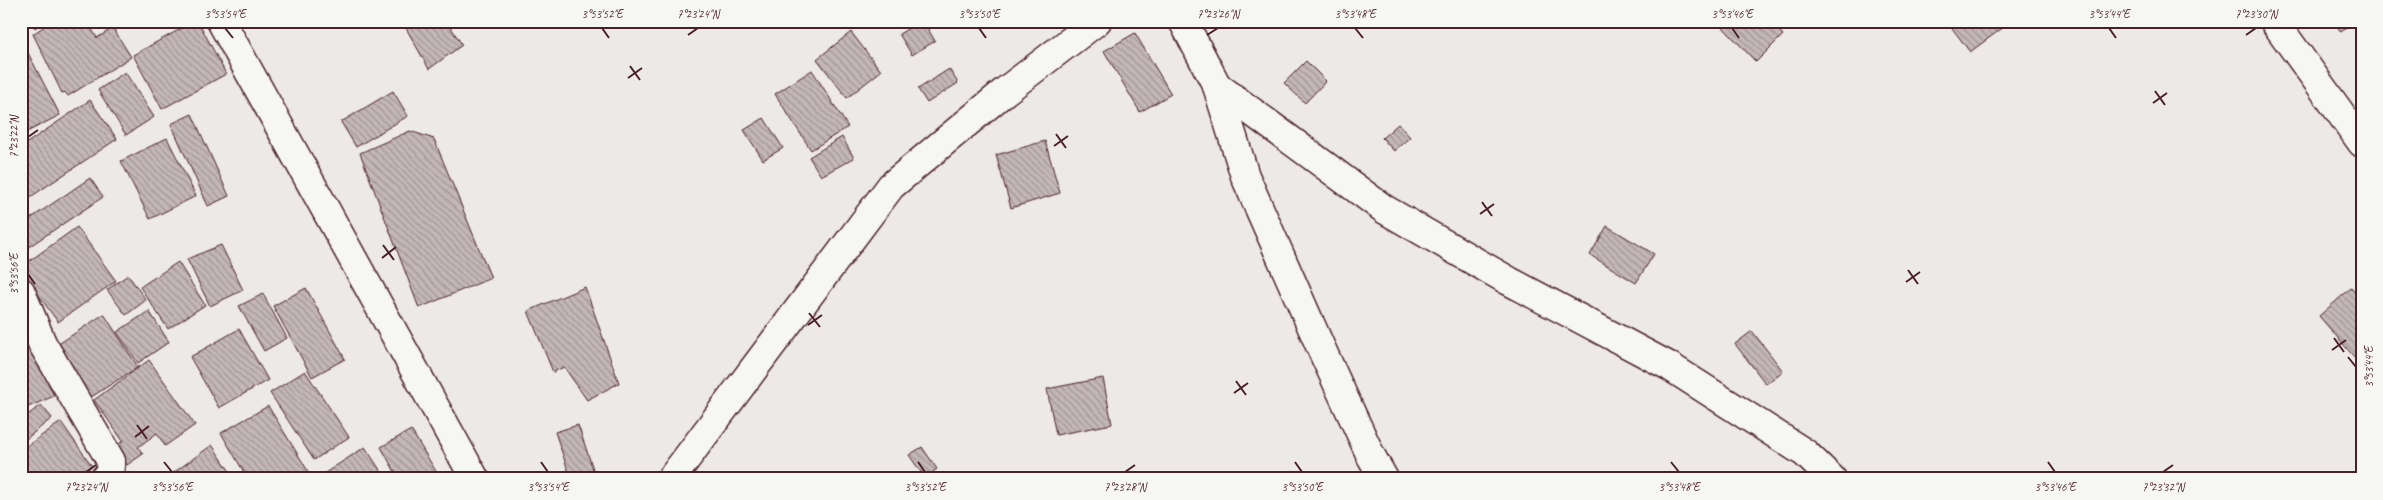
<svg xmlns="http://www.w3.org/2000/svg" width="2383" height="500" font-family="Caveat,sans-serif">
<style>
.building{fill:url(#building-back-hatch);stroke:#4a1f2b}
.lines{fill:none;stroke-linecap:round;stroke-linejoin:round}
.street-casing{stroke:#4a1f2b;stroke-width:31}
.street{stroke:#f6f6f2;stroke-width:28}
.ticks{fill:none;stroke:#4a1f2b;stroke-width:2}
.neatline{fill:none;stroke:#4a1f2b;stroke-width:2}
.ticks-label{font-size:12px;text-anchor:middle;fill:#4a1f2b}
</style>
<defs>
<pattern id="building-back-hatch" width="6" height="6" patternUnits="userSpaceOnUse" patternTransform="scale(1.25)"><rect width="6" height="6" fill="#c4b7b7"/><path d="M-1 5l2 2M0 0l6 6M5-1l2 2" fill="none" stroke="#a19495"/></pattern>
</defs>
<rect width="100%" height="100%" fill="#ece9e6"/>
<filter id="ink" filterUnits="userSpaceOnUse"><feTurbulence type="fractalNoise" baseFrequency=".02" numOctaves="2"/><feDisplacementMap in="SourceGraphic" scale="10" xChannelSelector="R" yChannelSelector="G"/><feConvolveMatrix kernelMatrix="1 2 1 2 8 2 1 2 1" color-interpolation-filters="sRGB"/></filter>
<g filter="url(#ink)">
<g class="building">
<path d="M 30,21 L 44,21 L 35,28 Z"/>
<path d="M 52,21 L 87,21 L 97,38 L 113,28 L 131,57 L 68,96 L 65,92 L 62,93 L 33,34 Z"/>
<path d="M 195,21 L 198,21 L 226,74 L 162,109 L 133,55 Z"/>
<path d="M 402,21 L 447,21 L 462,45 L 429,69 Z"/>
<path d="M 921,21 L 923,21 L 935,41 L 912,55 L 899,34 Z"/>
<path d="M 1717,21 L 1770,21 L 1783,35 L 1756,62 Z"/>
<path d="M 1961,21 L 2012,21 L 1970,52 L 1952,28 Z"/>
<path d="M 2334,21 L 2355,21 L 2341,32 Z"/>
<path d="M 851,32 L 881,71 L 847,98 L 817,59 Z"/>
<path d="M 1135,33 L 1171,94 L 1140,112 L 1104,51 Z"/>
<path d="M 28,53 L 60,115 L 21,135 L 21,56 Z"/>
<path d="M 1306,61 L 1326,81 L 1305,103 L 1284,83 Z"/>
<path d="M 949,69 L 958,83 L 927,103 L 918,89 Z"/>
<path d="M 812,70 L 848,127 L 811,150 L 775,94 Z"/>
<path d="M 125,72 L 154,117 L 126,135 L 98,90 Z"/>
<path d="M 393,91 L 408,116 L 356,147 L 341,122 Z"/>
<path d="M 90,100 L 117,139 L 23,202 L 21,147 Z"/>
<path d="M 192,114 L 229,196 L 208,206 L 171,124 Z"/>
<path d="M 764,118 L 783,148 L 763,160 L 744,130 Z"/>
<path d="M 1398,124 L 1410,137 L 1394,151 L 1382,138 Z"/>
<path d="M 410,131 L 434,139 L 491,278 L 419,308 L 360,153 Z"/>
<path d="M 842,137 L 854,158 L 821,176 L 809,157 Z"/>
<path d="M 167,138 L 196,196 L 150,219 L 121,161 Z"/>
<path d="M 1045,141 L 1060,193 L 1011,208 L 996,155 Z"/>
<path d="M 90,178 L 103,197 L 21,252 L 21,225 Z"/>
<path d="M 1607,226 L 1654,254 L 1636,283 L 1590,255 Z"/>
<path d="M 77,227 L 116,281 L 58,322 L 21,271 L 21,267 Z"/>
<path d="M 221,245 L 243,290 L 210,306 L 187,259 Z"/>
<path d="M 178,262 L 205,305 L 168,329 L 140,287 Z"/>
<path d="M 128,275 L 146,300 L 126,315 L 107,290 Z"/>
<path d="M 585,287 L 619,383 L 587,400 L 564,367 L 553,372 L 528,311 Z"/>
<path d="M 306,288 L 345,359 L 312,377 L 273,306 Z"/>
<path d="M 2351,288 L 2362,300 L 2362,366 L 2319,316 Z"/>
<path d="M 263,294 L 287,338 L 264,351 L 239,306 Z"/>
<path d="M 149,311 L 169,342 L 138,363 L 117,332 Z"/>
<path d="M 104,314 L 138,367 L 85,401 L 51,349 Z"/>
<path d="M 239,329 L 268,380 L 219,408 L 190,357 Z"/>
<path d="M 1752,331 L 1783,371 L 1766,384 L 1735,344 Z"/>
<path d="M 27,333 L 54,396 L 21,410 L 21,336 Z"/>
<path d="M 149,360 L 195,425 L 165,446 L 157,433 L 138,447 L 143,454 L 127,465 L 114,447 L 123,441 L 94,400 Z"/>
<path d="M 305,371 L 349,437 L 314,460 L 270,393 Z"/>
<path d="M 1103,378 L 1112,424 L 1056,435 L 1047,389 Z"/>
<path d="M 41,405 L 52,418 L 21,443 L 21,420 Z"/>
<path d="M 268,406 L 308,471 L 296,479 L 248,479 L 221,433 Z"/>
<path d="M 61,422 L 92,466 L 74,479 L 21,479 L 21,450 Z"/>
<path d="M 578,425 L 594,472 L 571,479 L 555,432 Z"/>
<path d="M 411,430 L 440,478 L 439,479 L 399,479 L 381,447 Z"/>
<path d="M 212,445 L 235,479 L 171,479 L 169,476 Z"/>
<path d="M 365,447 L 386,479 L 316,479 L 334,467 Z"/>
<path d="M 922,447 L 937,469 L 925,478 L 909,455 Z"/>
</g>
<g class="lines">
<g class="street-casing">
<g id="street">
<path d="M 221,21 L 475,479"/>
<path d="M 1183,21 L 1217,86 L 1245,176 L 1321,348 L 1371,456 L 1384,479"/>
<path d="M 2274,21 L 2362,143"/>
<path d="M 1217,86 L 1384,209 L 1509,281 L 1669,366 L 1805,453 L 1832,479"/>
<path d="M 21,292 L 42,343 L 111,461 L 110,473 L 104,479"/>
<path d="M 671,479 L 891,186 L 1004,92 L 1097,21"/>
</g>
</g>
<use href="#street" class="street"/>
</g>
</g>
<path class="ticks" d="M 225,28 L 233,38M 602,28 L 609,38M 979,28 L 986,38M 1355,28 L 1363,38M 1732,28 L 1739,38M 2109,28 L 2116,38M 688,35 L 698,28M 1207,35 L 1218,28M 2246,35 L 2256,28M 630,66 L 640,80M 628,78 L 642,68M 2155,91 L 2165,105M 2153,103 L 2167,93M 1056,134 L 1066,148M 28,137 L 38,130M 1054,146 L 1068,136M 1482,202 L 1492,216M 1480,214 L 1494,204M 383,245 L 394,260M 382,258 L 396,247M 1908,270 L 1918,284M 28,274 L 35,284M 1906,282 L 1920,272M 809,313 L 820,327M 808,325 L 822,315M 2334,338 L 2344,352M 2332,350 L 2346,340M 2348,357 L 2356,367M 1236,381 L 1246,395M 1234,393 L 1248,383M 137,425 L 147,439M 135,437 L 149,426M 164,462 L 172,472M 541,462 L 548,472M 918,462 L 925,472M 1295,462 L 1302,472M 1671,462 L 1679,472M 2048,462 L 2055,472M 86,472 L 96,465M 1125,472 L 1135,465M 2163,472 L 2173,465"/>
<rect width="2383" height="500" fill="none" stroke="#f6f6f2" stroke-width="55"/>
<rect x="28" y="28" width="2328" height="444" class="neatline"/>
<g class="ticks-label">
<text x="225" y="18">3°53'54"E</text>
<text x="602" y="18">3°53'52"E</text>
<text x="698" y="18">7°23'24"N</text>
<text x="979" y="18">3°53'50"E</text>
<text x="1218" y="18">7°23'26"N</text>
<text x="1355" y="18">3°53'48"E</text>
<text x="1732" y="18">3°53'46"E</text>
<text x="2109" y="18">3°53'44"E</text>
<text x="2256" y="18">7°23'30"N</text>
<text transform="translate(14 137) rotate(-90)" y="4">7°23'22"N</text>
<text transform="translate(14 274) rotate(-90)" y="4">3°53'56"E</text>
<text transform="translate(2369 367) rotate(-90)" y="4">3°53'44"E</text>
<text x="86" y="491">7°23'24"N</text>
<text x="172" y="491">3°53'56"E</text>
<text x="548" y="491">3°53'54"E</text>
<text x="925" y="491">3°53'52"E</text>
<text x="1125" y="491">7°23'28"N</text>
<text x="1302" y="491">3°53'50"E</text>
<text x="1679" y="491">3°53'48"E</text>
<text x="2055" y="491">3°53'46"E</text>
<text x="2163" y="491">7°23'32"N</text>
</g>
</svg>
